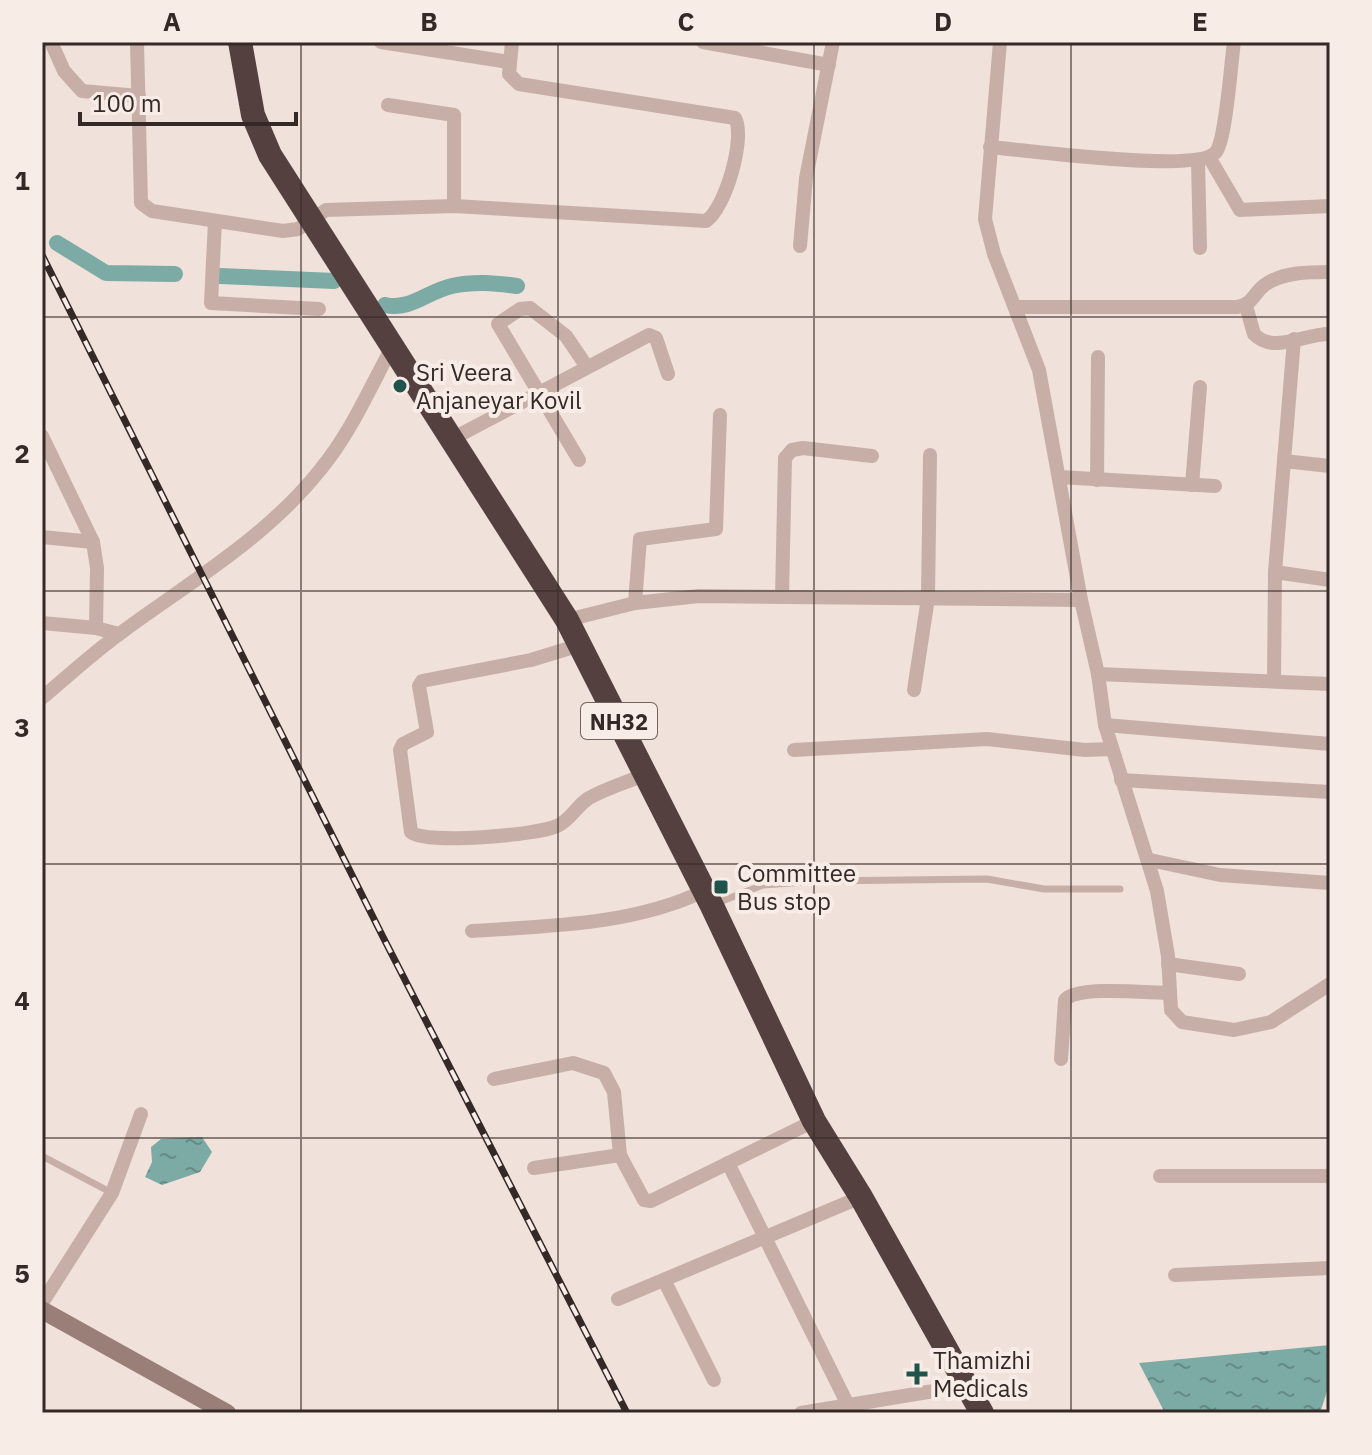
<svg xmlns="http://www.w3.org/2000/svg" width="1372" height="1455" font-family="'IBM Plex Sans',sans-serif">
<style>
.water{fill:url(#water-ripples)}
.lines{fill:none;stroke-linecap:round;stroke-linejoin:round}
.canal{stroke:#7baba4;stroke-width:16}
.lane{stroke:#c7afa7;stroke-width:7}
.street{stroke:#c7afa7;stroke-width:14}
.secondary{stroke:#9a7e78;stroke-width:18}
.highway{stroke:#54413f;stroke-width:24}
.rail-casing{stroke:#342927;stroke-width:7}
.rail{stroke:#f8ece6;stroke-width:4;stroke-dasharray:12;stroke-linecap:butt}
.grid{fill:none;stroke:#342927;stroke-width:2;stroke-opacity:0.55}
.poi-dot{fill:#1f534c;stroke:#f8ece6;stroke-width:3}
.labels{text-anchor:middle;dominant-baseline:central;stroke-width:8;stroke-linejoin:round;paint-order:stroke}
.shield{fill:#f8ece6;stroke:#6f6460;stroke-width:2}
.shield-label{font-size:22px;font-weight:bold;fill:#342927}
.poi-label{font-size:24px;fill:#342927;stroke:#f8ece6;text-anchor:start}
.neatline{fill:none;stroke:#342927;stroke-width:3}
.grid-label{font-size:26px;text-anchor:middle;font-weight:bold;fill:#342927}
</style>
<defs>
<pattern id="water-ripples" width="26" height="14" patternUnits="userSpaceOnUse" patternTransform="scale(2)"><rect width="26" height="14" fill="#7baba4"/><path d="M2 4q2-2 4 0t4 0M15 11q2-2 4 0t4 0" fill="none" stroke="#668b86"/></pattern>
</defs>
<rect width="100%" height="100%" fill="#f0e1da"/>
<g class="water">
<path d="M 202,1137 L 212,1152 L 200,1172 L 162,1185 L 145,1177 L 152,1162 L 151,1147 L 161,1139 Z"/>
<path d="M 1330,1345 L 1330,1382 L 1320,1413 L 1165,1413 L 1139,1363 Z"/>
</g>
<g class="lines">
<g class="canal">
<path d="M 57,243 L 106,273 L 175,274"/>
<path d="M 220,276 L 334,281"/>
<path d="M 385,305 C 410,311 428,291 452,286 C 474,281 495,283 517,286"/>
</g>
<g class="lane">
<path d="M 717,903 L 763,885 L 819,881 L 987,879 L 1044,889 L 1120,889"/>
<path d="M 42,1156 L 112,1193"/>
</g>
<g class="street">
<path d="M 51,42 L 64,71 L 82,91 L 139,96"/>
<path d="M 137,42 L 141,203 L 152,211 L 283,231 L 298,229 L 326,210 L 454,206 L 706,221 C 725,209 746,138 735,118 L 519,84 L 509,74 L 512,42"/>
<path d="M 381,42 L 509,62"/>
<path d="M 703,42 L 829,65"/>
<path d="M 1000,42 L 985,219 L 994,254 L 1039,370 L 1081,600 L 1098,674 L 1105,725 L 1157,891 L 1168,956 L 1171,1010 L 1182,1022 L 1234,1030 L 1271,1022 L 1330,984"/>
<path d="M 388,105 L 454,115 L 454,206"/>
<path d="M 990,147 C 1026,150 1197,174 1216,152 C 1226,139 1231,62 1234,42"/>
<path d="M 1209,157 L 1240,210 L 1330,206"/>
<path d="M 1198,161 L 1200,248"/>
<path d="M 215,221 L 211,303 L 319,309"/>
<path d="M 800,246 L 806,178 L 833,42"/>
<path d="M 1246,306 L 1254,334 C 1274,355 1305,333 1330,334"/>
<path d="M 1015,307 L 1237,307 C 1254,304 1253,293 1266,284 C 1284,272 1309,272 1330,272"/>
<path d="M 42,436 L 93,542 L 97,568 L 96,628"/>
<path d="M 450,440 L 649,335 L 656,338 L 668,374"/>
<path d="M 579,460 L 498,324 L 520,309 L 530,308 L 566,336 L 587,367"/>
<path d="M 1284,461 L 1294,339"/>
<path d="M 1059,477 L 1215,486"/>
<path d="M 1097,480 L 1098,357"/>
<path d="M 1192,485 L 1200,387"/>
<path d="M 42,537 L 93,542"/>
<path d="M 1275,572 L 1330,580"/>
<path d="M 782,597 L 785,458 L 792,450 L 803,448 L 872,456"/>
<path d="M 635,603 L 640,539 L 716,529 L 720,415"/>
<path d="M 567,620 L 635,603 L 699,596 L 1081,600"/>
<path d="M 42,623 L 96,628 L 119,634"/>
<path d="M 580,645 L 531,660 L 422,681 L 419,686 L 427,732 L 403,744 L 400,750 L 411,832 C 426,845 537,835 557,826 C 571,820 576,806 589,798 C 607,788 628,782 646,774"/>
<path d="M 1098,674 L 1330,684"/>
<path d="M 1274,681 L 1275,572 L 1284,461 L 1330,466"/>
<path d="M 914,690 L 928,598 L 930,455"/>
<path d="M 42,698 C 68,676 94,652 122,632 C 190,582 267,537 320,470 C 350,434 369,390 391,349"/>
<path d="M 1105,725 L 1330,744"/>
<path d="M 794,750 L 987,739 L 1085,750 L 1112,749"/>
<path d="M 1121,780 L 1330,792"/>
<path d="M 1150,860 L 1220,875 L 1330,883"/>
<path d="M 472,931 C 549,926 633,925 704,891"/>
<path d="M 1168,964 L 1239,974"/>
<path d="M 1061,1059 L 1065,1000 C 1078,985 1148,993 1170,993"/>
<path d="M 494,1079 L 573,1063 L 604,1073 L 614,1092 L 620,1155 L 644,1200 L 651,1201 L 814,1121"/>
<path d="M 728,1163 L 848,1405"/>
<path d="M 534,1168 L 620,1155"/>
<path d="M 1160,1176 L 1330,1176"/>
<path d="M 1175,1275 L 1330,1268"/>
<path d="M 664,1280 L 714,1380"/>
<path d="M 618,1299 L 861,1197"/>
<path d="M 42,1303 L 112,1193 L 141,1114"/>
<path d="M 801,1413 L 964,1386"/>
</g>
<path class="secondary" d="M 42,1310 L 227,1413"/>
<path class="highway" d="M 240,42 L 253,115 L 270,155 L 567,620 L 712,906 L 814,1121 L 861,1197 L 982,1413"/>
<g class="rail-casing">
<path id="rail" d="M 42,255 L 383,937 L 627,1413"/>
</g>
<use href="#rail" class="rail"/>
</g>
<path class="grid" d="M 301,42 L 301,1413M 558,42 L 558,1413M 814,42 L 814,1413M 1071,42 L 1071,1413M 42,317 L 1330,317M 42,591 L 1330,591M 42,864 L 1330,864M 42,1138 L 1330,1138"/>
<g class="poi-dot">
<circle cx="400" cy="386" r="8"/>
<rect x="713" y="879" width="16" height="16" rx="4"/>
<path d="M913 1362h8v8h8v8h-8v8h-8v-8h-8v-8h8z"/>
</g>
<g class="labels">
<rect class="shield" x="581" y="703" width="76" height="36" rx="6"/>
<g class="shield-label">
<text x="619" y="721">NH32</text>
</g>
<g class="poi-label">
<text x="416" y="372">Sri Veera<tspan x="416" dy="28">Anjaneyar Kovil</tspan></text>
<text x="737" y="873">Committee<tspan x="737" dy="28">Bus stop</tspan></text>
<text x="933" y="1360">Thamizhi<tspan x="933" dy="28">Medicals</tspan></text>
</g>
</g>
<rect width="1372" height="1455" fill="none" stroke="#f8ece6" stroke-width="88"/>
<path d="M80 112v12h216v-12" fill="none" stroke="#342927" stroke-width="4"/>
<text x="92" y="112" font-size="24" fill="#342927" stroke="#f8ece6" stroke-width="6" paint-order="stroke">100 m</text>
<rect x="44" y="44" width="1284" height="1367" class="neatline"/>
<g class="grid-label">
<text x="172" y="31">A</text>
<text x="429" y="31">B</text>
<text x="686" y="31">C</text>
<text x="943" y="31">D</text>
<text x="1200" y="31">E</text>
<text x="22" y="190">1</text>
<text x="22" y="463">2</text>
<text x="22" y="737">3</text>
<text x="22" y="1010">4</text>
<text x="22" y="1283">5</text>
</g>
</svg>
